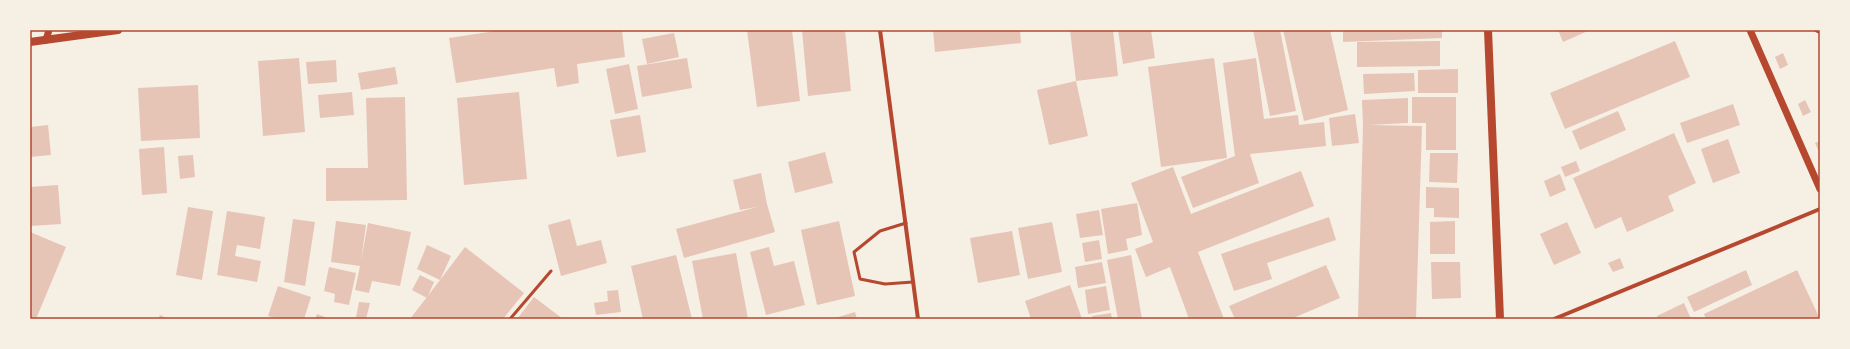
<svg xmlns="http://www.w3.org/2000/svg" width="1850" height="349" font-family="'Noto Serif',serif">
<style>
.building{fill:#e6c5b7}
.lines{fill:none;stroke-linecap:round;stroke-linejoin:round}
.path{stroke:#b5482f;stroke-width:2.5}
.service{stroke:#b5482f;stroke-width:3}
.minor{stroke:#b5482f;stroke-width:4}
.tertiary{stroke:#b5482f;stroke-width:7}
.secondary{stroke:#b5482f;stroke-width:8}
.neatline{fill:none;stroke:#b5482f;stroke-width:1.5}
</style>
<rect width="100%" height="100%" fill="#f6efe4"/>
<g class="building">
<path d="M 502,30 L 622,30 L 625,57 L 577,64 L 579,83 L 557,87 L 554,68 L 456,83 L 449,38 Z"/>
<path d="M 747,30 L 792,30 L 800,101 L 757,107 Z"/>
<path d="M 802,30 L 845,30 L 851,91 L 808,96 Z"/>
<path d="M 933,30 L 1020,30 L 1021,43 L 935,52 Z"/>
<path d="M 1070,30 L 1113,30 L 1118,76 L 1076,81 Z"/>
<path d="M 1118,30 L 1151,30 L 1155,58 L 1123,64 Z"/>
<path d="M 1253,30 L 1280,30 L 1296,111 L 1270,116 Z"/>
<path d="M 1283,30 L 1330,30 L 1348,110 L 1304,121 Z"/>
<path d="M 1371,30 L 1442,30 L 1442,38 L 1343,42 L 1343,31 Z"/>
<path d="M 1558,30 L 1590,30 L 1563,42 Z"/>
<path d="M 674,33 L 679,57 L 647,64 L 642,39 Z"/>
<path d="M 1440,41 L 1440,66 L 1357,67 L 1357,42 Z"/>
<path d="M 1675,41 L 1690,77 L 1565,129 L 1550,93 Z"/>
<path d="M 1783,53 L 1788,65 L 1780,69 L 1775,57 Z"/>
<path d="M 299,58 L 305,132 L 263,136 L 258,61 Z"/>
<path d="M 687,58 L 692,88 L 642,97 L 637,66 Z"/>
<path d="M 1214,58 L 1227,158 L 1161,167 L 1148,67 Z"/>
<path d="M 1256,58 L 1264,119 L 1298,115 L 1299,125 L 1324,122 L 1326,146 L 1250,154 L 1259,183 L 1193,208 L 1181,177 L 1235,156 L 1223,63 Z"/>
<path d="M 336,60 L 337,82 L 308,84 L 306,62 Z"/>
<path d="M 629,64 L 638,109 L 615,114 L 606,69 Z"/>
<path d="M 395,67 L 398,84 L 361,90 L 358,73 Z"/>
<path d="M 1458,69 L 1458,93 L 1418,93 L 1418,70 Z"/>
<path d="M 1414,73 L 1415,91 L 1364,94 L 1363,74 Z"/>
<path d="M 1076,81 L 1088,136 L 1049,145 L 1037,90 Z"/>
<path d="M 198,85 L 200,138 L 141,141 L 138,88 Z"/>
<path d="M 352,92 L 354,115 L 320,118 L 318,95 Z"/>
<path d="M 519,92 L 527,179 L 464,185 L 457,98 Z"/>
<path d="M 405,97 L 407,200 L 326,201 L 326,168 L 368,168 L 366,98 Z"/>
<path d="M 1412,97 L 1456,97 L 1456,150 L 1426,150 L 1426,123 L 1412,123 Z"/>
<path d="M 1408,98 L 1408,123 L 1369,125 L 1422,126 L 1416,318 L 1358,317 L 1363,125 L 1362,100 Z"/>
<path d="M 1805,100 L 1811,112 L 1803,116 L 1798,104 Z"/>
<path d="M 1733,104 L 1740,125 L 1687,143 L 1680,123 Z"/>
<path d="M 1618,111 L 1626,130 L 1580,150 L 1572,131 Z"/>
<path d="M 1355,114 L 1359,143 L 1332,146 L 1329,118 Z"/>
<path d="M 640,115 L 646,152 L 617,157 L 610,120 Z"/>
<path d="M 48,125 L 51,155 L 30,157 L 30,127 Z"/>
<path d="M 1674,133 L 1696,183 L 1668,196 L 1674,211 L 1627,232 L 1621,217 L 1595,229 L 1573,178 Z"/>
<path d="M 1728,139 L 1740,173 L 1713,183 L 1701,149 Z"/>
<path d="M 1820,141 L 1820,154 L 1815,143 Z"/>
<path d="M 164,147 L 167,193 L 142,195 L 139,149 Z"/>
<path d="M 825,152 L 833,183 L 795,193 L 788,162 Z"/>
<path d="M 1430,153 L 1458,153 L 1457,183 L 1429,182 Z"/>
<path d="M 193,155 L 195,177 L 180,179 L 178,156 Z"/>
<path d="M 1576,161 L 1580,171 L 1565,177 L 1561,167 Z"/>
<path d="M 1173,167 L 1191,214 L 1301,171 L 1314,206 L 1198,252 L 1224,319 L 1189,319 L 1170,267 L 1146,277 L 1135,249 L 1153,242 L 1131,183 Z"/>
<path d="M 761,173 L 767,204 L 775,232 L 684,258 L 676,229 L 757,207 L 740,210 L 733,180 Z"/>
<path d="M 1560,174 L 1566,190 L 1550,197 L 1544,181 Z"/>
<path d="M 58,185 L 61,224 L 30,226 L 30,187 Z"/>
<path d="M 1426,187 L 1459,188 L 1459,218 L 1434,217 L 1434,208 L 1426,208 Z"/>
<path d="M 1137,203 L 1142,235 L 1126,239 L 1128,250 L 1108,254 L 1101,209 Z"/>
<path d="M 188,207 L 213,211 L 202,280 L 176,275 Z"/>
<path d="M 1099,210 L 1103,235 L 1080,238 L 1076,214 Z"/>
<path d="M 227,211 L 265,217 L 260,249 L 237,245 L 235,256 L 261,261 L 257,282 L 217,275 Z"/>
<path d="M 1329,217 L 1336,240 L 1267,263 L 1272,279 L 1234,291 L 1221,254 Z"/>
<path d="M 293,219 L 315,222 L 305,286 L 284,282 Z"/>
<path d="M 570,219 L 577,246 L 601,240 L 607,263 L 561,276 L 548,225 Z"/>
<path d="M 336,221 L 366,225 L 361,261 L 368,223 L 411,232 L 400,286 L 372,281 L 369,293 L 355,290 L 360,266 L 331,262 Z"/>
<path d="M 839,221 L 855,296 L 817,305 L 801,230 Z"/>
<path d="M 1455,221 L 1455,254 L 1430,254 L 1430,222 Z"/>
<path d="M 1052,222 L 1062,272 L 1028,279 L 1018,228 Z"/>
<path d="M 1567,222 L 1581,253 L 1554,265 L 1540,234 Z"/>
<path d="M 1012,231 L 1020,275 L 978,283 L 970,238 Z"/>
<path d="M 30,232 L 66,247 L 36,319 L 30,319 Z"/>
<path d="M 1099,240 L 1102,259 L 1085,262 L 1082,243 Z"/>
<path d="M 427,245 L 451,256 L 440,280 L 465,247 L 524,293 L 503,319 L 410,319 L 440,280 L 417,269 Z"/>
<path d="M 769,247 L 774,266 L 794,261 L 805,305 L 766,315 L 750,252 Z"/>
<path d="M 736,253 L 748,319 L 703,319 L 692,261 Z"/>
<path d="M 676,255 L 692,319 L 643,319 L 631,266 Z"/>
<path d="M 1131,255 L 1142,319 L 1118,319 L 1107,260 Z"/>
<path d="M 1620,258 L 1624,268 L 1613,272 L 1608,263 Z"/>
<path d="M 1102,262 L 1106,283 L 1078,288 L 1075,267 Z"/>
<path d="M 1431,262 L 1460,262 L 1461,298 L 1432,299 Z"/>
<path d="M 1326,265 L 1340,298 L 1291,319 L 1235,319 L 1229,306 Z"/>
<path d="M 329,267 L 356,273 L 349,305 L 334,302 L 335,294 L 324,291 Z"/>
<path d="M 1746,270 L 1752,285 L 1694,312 L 1687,297 Z"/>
<path d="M 1797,270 L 1820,319 L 1706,319 L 1704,314 Z"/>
<path d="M 420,275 L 434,282 L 427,298 L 412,290 Z"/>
<path d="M 1070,285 L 1082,319 L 1031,319 L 1025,301 Z"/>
<path d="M 278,286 L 311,297 L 304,319 L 279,319 L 268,316 Z"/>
<path d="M 1106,286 L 1110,310 L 1088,314 L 1085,290 Z"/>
<path d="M 618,290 L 621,312 L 596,315 L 594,303 L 608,301 L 607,291 Z"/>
<path d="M 534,297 L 563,319 L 517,319 Z"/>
<path d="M 359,302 L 370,303 L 366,319 L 356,317 Z"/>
<path d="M 1684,303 L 1691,319 L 1658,319 L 1657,316 Z"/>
<path d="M 855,312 L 857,319 L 832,319 Z"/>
<path d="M 1111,313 L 1112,319 L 1093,319 L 1092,316 Z"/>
<path d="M 317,314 L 330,319 L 315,319 Z"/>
<path d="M 160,315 L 169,319 L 158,319 Z"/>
</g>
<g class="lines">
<path class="path" d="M 1814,30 L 1820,33"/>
<g class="service">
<path d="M 906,223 L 880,231 L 854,252 L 860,279 L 885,284 L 913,282"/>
<path d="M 510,319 L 551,271"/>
</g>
<g class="minor">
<path d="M 880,30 L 918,319"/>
<path d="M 1554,319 L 1820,209"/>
</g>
<g class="tertiary">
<path d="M 1750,30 L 1820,189"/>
<path d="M 46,40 L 49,30"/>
</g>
<g class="secondary">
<path d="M 1488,30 L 1500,319"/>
<path d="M 30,42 L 118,30"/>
</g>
</g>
<rect width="1850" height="349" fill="none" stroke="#f6efe4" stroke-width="62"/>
<rect x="31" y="31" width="1788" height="287" class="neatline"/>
</svg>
